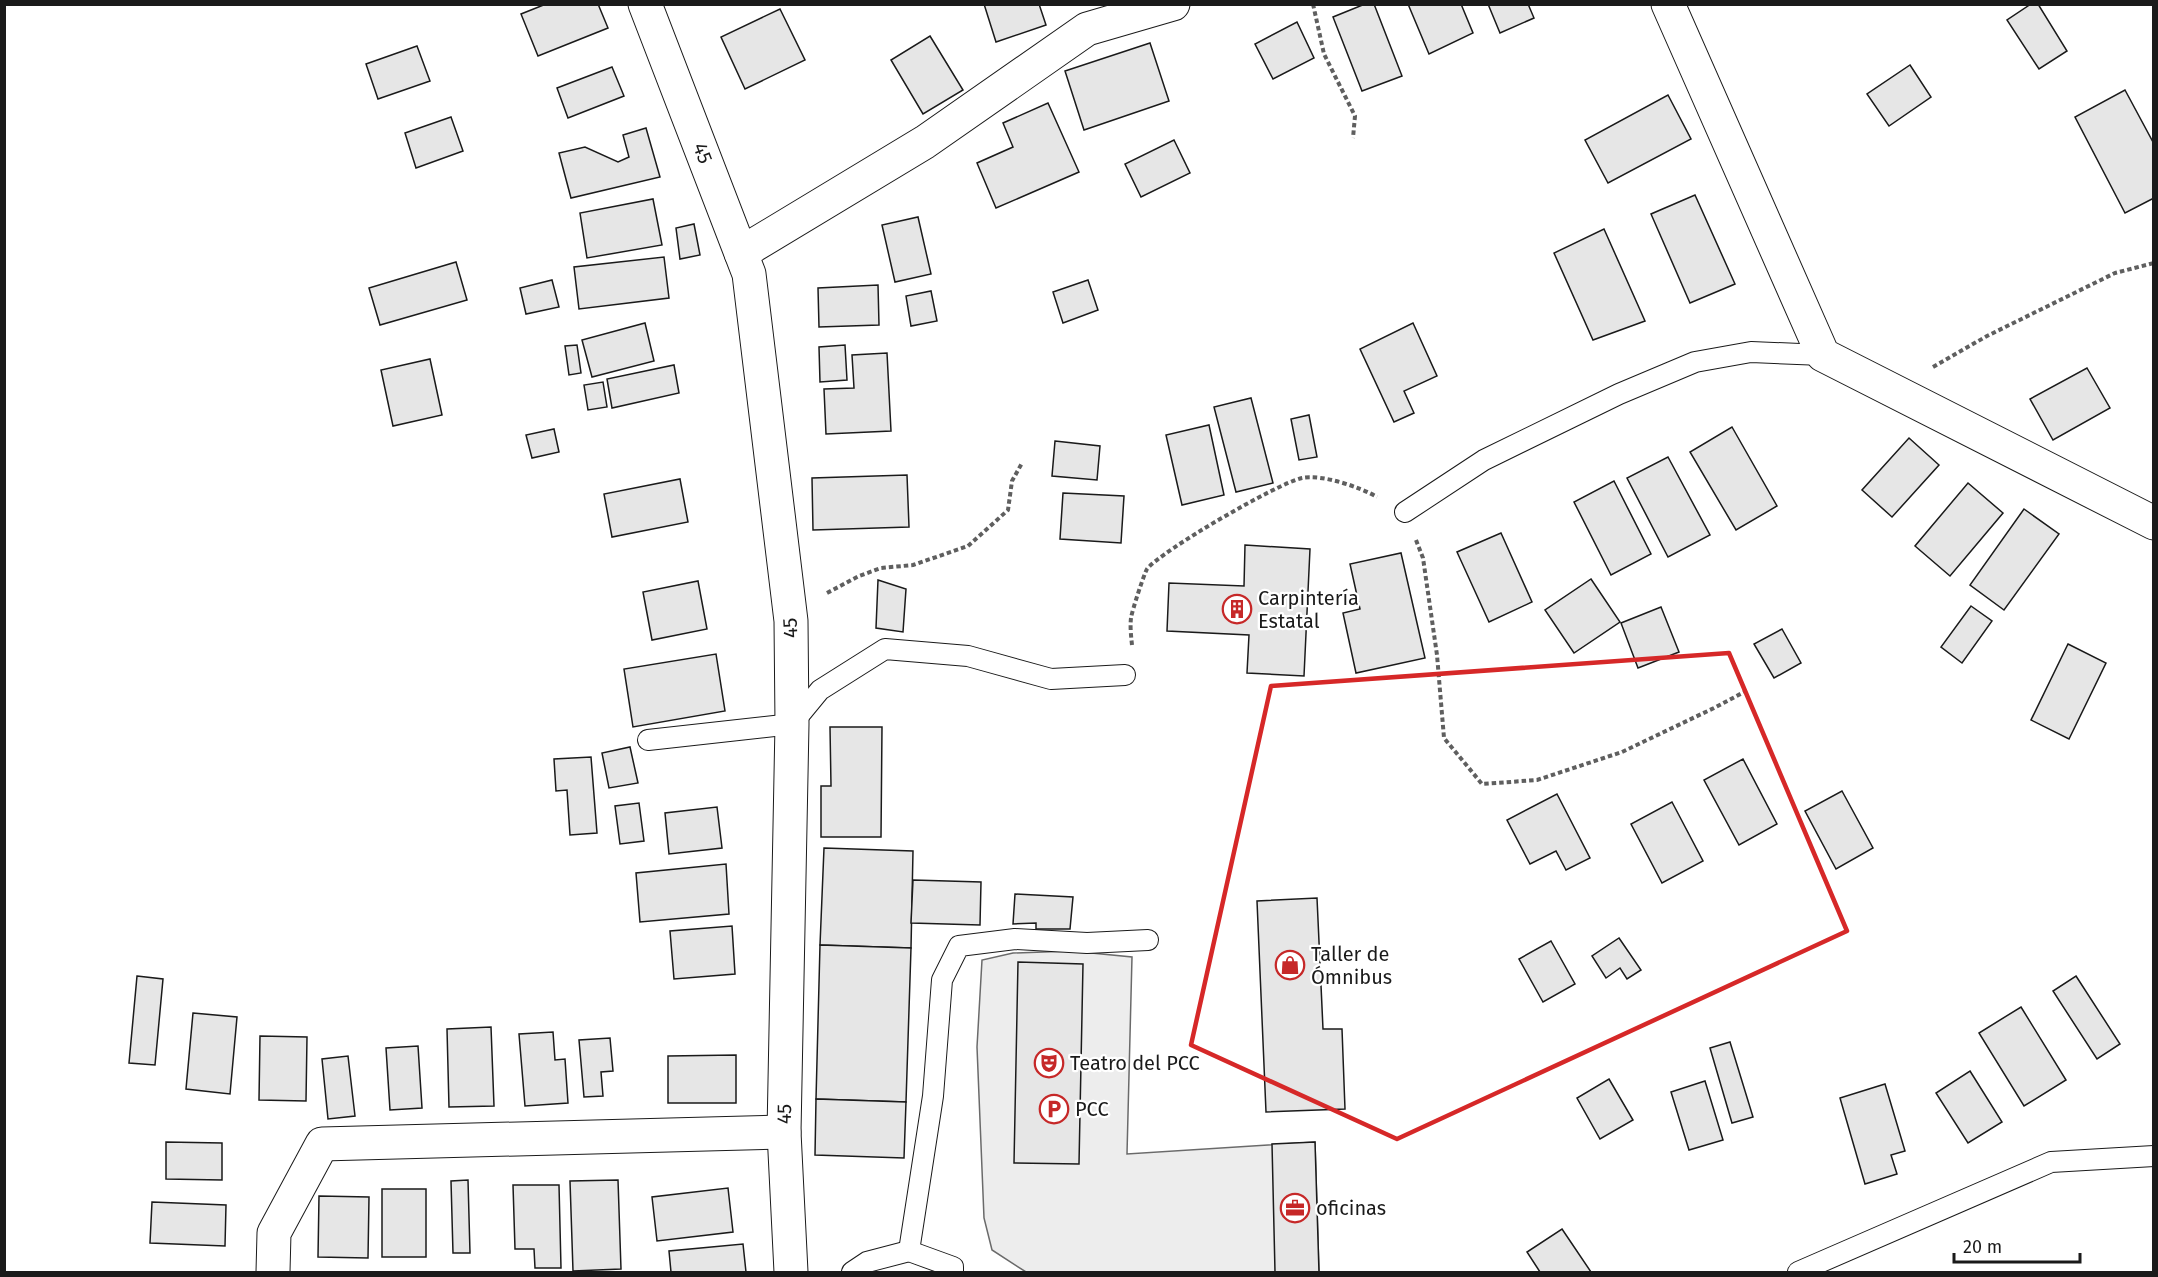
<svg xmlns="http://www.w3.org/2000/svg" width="2158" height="1277" font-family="'Fira Sans',sans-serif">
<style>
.parking{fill:#ededed;stroke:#6a6a6a;stroke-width:1.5}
.building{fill:#e6e6e6;stroke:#1a1a1a;stroke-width:1.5}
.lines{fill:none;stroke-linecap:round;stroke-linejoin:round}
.service-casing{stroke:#1a1a1a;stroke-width:22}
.minor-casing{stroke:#1a1a1a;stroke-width:35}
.path{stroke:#5f5f5f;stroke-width:4;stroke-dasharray:4.5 3;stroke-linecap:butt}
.service{stroke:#fff;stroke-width:20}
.minor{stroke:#fff;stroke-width:33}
.marked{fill:none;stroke:#d62828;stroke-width:4.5;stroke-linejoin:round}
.labels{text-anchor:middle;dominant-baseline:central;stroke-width:4.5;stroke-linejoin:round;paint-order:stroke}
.street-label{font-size:20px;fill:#1a1a1a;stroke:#fff}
.poi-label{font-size:20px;fill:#1a1a1a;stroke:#fff;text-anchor:start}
</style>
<rect width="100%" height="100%" fill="#fff"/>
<path class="parking" d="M 1071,951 L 1132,957 L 1127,1154 L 1315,1142 L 1319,1272 L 1026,1272 L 992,1250 L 984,1218 L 977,1047 L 982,960 L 1013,953 Z"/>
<g class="building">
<path d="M 546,4 L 598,4 L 608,28 L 538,56 L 521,14 Z"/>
<path d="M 984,4 L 1039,4 L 1046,25 L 996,42 Z"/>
<path d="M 1365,4 L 1374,4 L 1402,76 L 1362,91 L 1333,17 Z"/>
<path d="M 1408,4 L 1461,4 L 1473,33 L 1429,54 Z"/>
<path d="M 1488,4 L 1528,4 L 1534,18 L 1500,33 Z"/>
<path d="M 2031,4 L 2038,4 L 2067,51 L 2039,69 L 2007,20 Z"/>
<path d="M 780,9 L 805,60 L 745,89 L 721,37 Z"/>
<path d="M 1297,22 L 1314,58 L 1273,79 L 1255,44 Z"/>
<path d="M 930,36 L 963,90 L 923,114 L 891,60 Z"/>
<path d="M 1150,43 L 1169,101 L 1084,130 L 1065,71 Z"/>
<path d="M 417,46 L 430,81 L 378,99 L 366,64 Z"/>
<path d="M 1910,65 L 1931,97 L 1889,126 L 1867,94 Z"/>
<path d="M 612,67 L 624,96 L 568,118 L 557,88 Z"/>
<path d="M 2125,90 L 2154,144 L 2154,198 L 2125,213 L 2075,117 Z"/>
<path d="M 1668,95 L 1691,139 L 1608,183 L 1585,140 Z"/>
<path d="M 1048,103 L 1079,172 L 996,208 L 977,163 L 1013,147 L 1003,123 Z"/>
<path d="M 451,117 L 463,151 L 416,168 L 405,133 Z"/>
<path d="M 646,128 L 660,177 L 571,198 L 559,153 L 585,147 L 618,162 L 629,157 L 623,135 Z"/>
<path d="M 1174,140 L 1190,173 L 1141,197 L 1125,164 Z"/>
<path d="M 1695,195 L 1735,284 L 1690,303 L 1651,214 Z"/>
<path d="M 653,199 L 662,245 L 587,258 L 580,213 Z"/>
<path d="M 918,217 L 931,274 L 895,282 L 882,225 Z"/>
<path d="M 694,224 L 700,255 L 680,259 L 676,228 Z"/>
<path d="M 1604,229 L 1645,321 L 1593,340 L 1554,253 Z"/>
<path d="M 664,257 L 669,298 L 579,309 L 574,267 Z"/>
<path d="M 456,262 L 467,300 L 380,325 L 369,288 Z"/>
<path d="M 552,280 L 559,307 L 526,314 L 520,288 Z"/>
<path d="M 1088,280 L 1098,310 L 1063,323 L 1053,292 Z"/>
<path d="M 878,285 L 879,325 L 819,327 L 818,288 Z"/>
<path d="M 931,291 L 937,321 L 911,326 L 906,296 Z"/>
<path d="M 645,323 L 654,361 L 592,377 L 582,340 Z"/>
<path d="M 1413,323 L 1437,376 L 1404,391 L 1414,413 L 1394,422 L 1360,349 Z"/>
<path d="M 577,345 L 581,373 L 569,375 L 565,346 Z"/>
<path d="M 845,345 L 847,380 L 820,382 L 819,347 Z"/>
<path d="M 887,353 L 891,431 L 826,434 L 824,389 L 854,388 L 852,355 Z"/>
<path d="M 430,359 L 442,415 L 393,426 L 381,370 Z"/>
<path d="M 674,365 L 679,393 L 612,408 L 607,379 Z"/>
<path d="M 2087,368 L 2110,408 L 2053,440 L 2030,399 Z"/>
<path d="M 603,382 L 607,407 L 588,410 L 584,385 Z"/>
<path d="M 1251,398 L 1273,483 L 1236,492 L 1214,407 Z"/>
<path d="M 1309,415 L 1317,457 L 1299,460 L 1291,419 Z"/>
<path d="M 1209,425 L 1224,495 L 1182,505 L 1166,435 Z"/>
<path d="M 1732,427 L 1777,506 L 1736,530 L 1690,452 Z"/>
<path d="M 554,429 L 559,452 L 532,458 L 526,435 Z"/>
<path d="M 1909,438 L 1939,465 L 1892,517 L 1862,490 Z"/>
<path d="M 1055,441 L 1100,446 L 1097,480 L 1052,476 Z"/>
<path d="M 1668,457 L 1710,535 L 1668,557 L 1627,478 Z"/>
<path d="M 907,475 L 909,527 L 813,530 L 812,478 Z"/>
<path d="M 680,479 L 688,522 L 612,537 L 604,494 Z"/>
<path d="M 1614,481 L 1651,554 L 1611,575 L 1574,502 Z"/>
<path d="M 1968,483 L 2003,513 L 1950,576 L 1915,546 Z"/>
<path d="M 1063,493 L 1124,496 L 1121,543 L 1060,539 Z"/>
<path d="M 2024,509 L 2059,534 L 2004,610 L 1970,585 Z"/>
<path d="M 1501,533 L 1532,602 L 1489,622 L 1457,552 Z"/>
<path d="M 1245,545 L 1310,549 L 1304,676 L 1247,673 L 1249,635 L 1167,631 L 1169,583 L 1244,586 Z"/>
<path d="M 1401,553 L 1425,658 L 1356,673 L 1343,613 L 1360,609 L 1350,564 Z"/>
<path d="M 1591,579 L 1620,622 L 1574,653 L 1545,610 Z"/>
<path d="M 878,580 L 906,589 L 903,632 L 876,628 Z"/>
<path d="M 698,581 L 707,629 L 652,640 L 643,592 Z"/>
<path d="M 1971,606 L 1992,621 L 1962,663 L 1941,647 Z"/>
<path d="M 1661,607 L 1679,652 L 1638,668 L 1621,623 Z"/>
<path d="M 1782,629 L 1801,663 L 1774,678 L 1754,644 Z"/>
<path d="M 2068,644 L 2106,663 L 2069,739 L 2031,720 Z"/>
<path d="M 716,654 L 725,711 L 633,727 L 624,669 Z"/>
<path d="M 830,727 L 882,727 L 881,837 L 821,837 L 821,786 L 831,786 Z"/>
<path d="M 630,747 L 638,783 L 609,788 L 602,753 Z"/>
<path d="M 591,757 L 597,833 L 570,835 L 567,790 L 556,791 L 554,759 Z"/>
<path d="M 1743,759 L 1777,824 L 1739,845 L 1704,780 Z"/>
<path d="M 1842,791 L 1873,848 L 1836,869 L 1805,811 Z"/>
<path d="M 1557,794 L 1590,858 L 1566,870 L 1556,851 L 1530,864 L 1507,820 Z"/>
<path d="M 1672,802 L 1703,861 L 1662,883 L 1631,824 Z"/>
<path d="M 639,803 L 644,841 L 620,844 L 615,806 Z"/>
<path d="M 717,807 L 722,848 L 669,854 L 665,813 Z"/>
<path d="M 824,848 L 913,851 L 911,948 L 820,945 Z"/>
<path d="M 726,864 L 729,914 L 640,922 L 636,873 Z"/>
<path d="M 913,880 L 981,882 L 980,925 L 911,923 Z"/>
<path d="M 1015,894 L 1073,897 L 1070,929 L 1036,929 L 1036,923 L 1013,924 Z"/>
<path d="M 1317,898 L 1323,1029 L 1342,1029 L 1345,1109 L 1266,1112 L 1257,901 Z"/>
<path d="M 732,926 L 735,974 L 674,979 L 670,931 Z"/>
<path d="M 1619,938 L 1641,970 L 1627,979 L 1620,968 L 1606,978 L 1592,956 Z"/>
<path d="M 1551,941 L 1575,984 L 1543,1002 L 1519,959 Z"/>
<path d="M 820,945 L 911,948 L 906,1102 L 816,1099 Z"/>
<path d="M 1018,962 L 1083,964 L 1079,1164 L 1014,1163 Z"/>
<path d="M 137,976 L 163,979 L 155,1065 L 129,1063 Z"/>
<path d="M 2076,976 L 2120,1044 L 2097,1059 L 2053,991 Z"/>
<path d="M 2021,1007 L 2066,1080 L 2024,1106 L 1979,1033 Z"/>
<path d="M 193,1013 L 237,1017 L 230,1094 L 186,1089 Z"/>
<path d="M 491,1027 L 494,1106 L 449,1107 L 447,1029 Z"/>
<path d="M 553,1032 L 555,1060 L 565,1059 L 568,1103 L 525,1106 L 519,1034 Z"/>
<path d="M 260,1036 L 307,1037 L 306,1101 L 259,1100 Z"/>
<path d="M 610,1038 L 613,1071 L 601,1072 L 603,1096 L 584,1097 L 579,1040 Z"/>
<path d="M 1730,1042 L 1753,1117 L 1732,1123 L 1710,1048 Z"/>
<path d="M 418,1046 L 422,1108 L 390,1110 L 386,1048 Z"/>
<path d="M 736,1055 L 736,1103 L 668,1103 L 668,1056 Z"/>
<path d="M 348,1056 L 355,1116 L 328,1119 L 322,1059 Z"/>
<path d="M 1970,1071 L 2002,1122 L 1968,1143 L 1936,1093 Z"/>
<path d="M 1609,1079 L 1633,1120 L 1600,1139 L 1577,1098 Z"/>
<path d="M 1705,1081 L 1723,1140 L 1689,1150 L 1671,1092 Z"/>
<path d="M 1885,1084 L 1905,1151 L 1891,1155 L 1897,1174 L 1865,1184 L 1840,1098 Z"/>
<path d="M 816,1099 L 906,1102 L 904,1158 L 815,1155 Z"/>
<path d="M 166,1142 L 222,1143 L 222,1180 L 166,1179 Z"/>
<path d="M 1315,1142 L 1319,1272 L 1275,1272 L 1272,1144 Z"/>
<path d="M 468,1180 L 470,1253 L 453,1253 L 451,1181 Z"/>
<path d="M 618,1180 L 621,1269 L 573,1271 L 570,1181 Z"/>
<path d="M 513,1185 L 559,1185 L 561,1268 L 535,1268 L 534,1249 L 515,1249 Z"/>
<path d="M 728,1188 L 733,1232 L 657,1241 L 652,1197 Z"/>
<rect x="382" y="1189" width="44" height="68"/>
<path d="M 319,1196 L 369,1197 L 368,1258 L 318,1257 Z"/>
<path d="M 152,1202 L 226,1205 L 225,1246 L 150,1243 Z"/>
<path d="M 1562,1229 L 1591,1272 L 1540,1272 L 1527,1252 Z"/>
<path d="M 743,1244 L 746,1272 L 671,1272 L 669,1251 Z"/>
</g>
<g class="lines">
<g class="service-casing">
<g id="service">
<path d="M 1405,512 L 1484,460 L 1619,394 L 1695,362 L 1751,352 L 1823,355"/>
<path d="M 648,740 L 792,724 L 820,690 L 885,649 L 968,656 L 1051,679 L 1125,675"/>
<path d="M 909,1251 L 933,1096 L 942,980 L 959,946 L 1015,939 L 1087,943 L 1148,940"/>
<path d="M 852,1272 L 867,1262 L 909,1251 L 953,1267 L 953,1272"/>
<path d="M 1798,1272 L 2051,1162 L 2154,1156"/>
</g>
</g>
<g class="minor-casing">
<g id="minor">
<path d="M 645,4 L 749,274 L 791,621 L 792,724 L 784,1132 L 791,1272"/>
<path d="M 1668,4 L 1823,355 L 2154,523"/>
<path d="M 741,253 L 925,142 L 1087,29 L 1173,4"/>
<path d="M 273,1272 L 274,1233 L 322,1144 L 784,1132"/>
</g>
</g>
<g class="path">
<path d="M 1313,4 L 1324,54 L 1355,116 L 1353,138"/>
<path d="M 1933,367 L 1987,336 L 2115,273 L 2154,263"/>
<path d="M 1416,540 L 1423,558 L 1437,655 L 1444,738 L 1482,784 L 1537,780 L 1622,752 L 1714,708 L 1746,691"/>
<path d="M 827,593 L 859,576 L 881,568 L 913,565 L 968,546 L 1008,510 L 1012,481 L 1022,463"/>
<path d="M 1132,645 C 1131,636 1130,626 1131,618 C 1132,611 1144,574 1147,569 C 1161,551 1278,483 1302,478 C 1322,474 1360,487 1377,497"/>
</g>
<use href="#service" class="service"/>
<use href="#minor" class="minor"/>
</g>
<path class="marked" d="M 1729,653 L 1847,931 L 1397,1139 L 1191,1045 L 1271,686 Z"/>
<defs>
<g id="building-ring" transform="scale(1.5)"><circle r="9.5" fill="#fff" stroke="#c62828" stroke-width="1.5"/><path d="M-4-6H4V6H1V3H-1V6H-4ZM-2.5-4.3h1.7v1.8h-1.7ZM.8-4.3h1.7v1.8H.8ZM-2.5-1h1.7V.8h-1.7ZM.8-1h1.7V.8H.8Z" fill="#c62828"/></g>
<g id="shop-ring" transform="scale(1.5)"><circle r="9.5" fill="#fff" stroke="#c62828" stroke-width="1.5"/><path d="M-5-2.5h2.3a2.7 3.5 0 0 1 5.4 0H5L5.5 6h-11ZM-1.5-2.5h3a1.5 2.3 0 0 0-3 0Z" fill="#c62828"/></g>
<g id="theatre-ring" transform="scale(1.5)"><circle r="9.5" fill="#fff" stroke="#c62828" stroke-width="1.5"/><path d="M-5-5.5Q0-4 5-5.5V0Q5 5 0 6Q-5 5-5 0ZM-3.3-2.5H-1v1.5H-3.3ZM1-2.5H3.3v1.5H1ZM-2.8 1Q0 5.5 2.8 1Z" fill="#c62828"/></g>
<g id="parking-ring" transform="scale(1.5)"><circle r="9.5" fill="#fff" stroke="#c62828" stroke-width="1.5"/><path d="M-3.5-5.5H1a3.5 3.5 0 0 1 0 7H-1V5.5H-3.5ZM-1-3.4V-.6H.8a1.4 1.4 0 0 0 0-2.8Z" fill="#c62828"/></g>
<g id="office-ring" transform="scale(1.5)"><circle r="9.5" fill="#fff" stroke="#c62828" stroke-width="1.5"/><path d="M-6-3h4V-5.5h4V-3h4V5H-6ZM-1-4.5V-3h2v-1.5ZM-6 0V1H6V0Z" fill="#c62828"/></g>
</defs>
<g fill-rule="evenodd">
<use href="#building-ring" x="1237" y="609"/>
<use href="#shop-ring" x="1290" y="965"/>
<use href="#theatre-ring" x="1049" y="1063"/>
<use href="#parking-ring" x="1054" y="1109"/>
<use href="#office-ring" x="1295" y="1208"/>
</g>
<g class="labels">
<g class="street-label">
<text transform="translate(703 153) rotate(69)">45</text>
<text transform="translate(790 628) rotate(-93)">45</text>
<text transform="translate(784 1114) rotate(-89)">45</text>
</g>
<g class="poi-label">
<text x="1258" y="598">Carpintería<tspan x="1258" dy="23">Estatal</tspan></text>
<text x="1311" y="954">Taller de<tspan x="1311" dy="23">Ómnibus</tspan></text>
<text x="1070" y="1063">Teatro del PCC</text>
<text x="1075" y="1109">PCC</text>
<text x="1316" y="1208">oficinas</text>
</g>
</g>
<rect width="2158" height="1277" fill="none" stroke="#1a1a1a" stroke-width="12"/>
<path d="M1954 1253v9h126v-9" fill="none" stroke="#1a1a1a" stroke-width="3"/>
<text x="1963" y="1253" font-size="18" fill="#1a1a1a" stroke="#ffffff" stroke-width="4.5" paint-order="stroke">20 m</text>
</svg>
